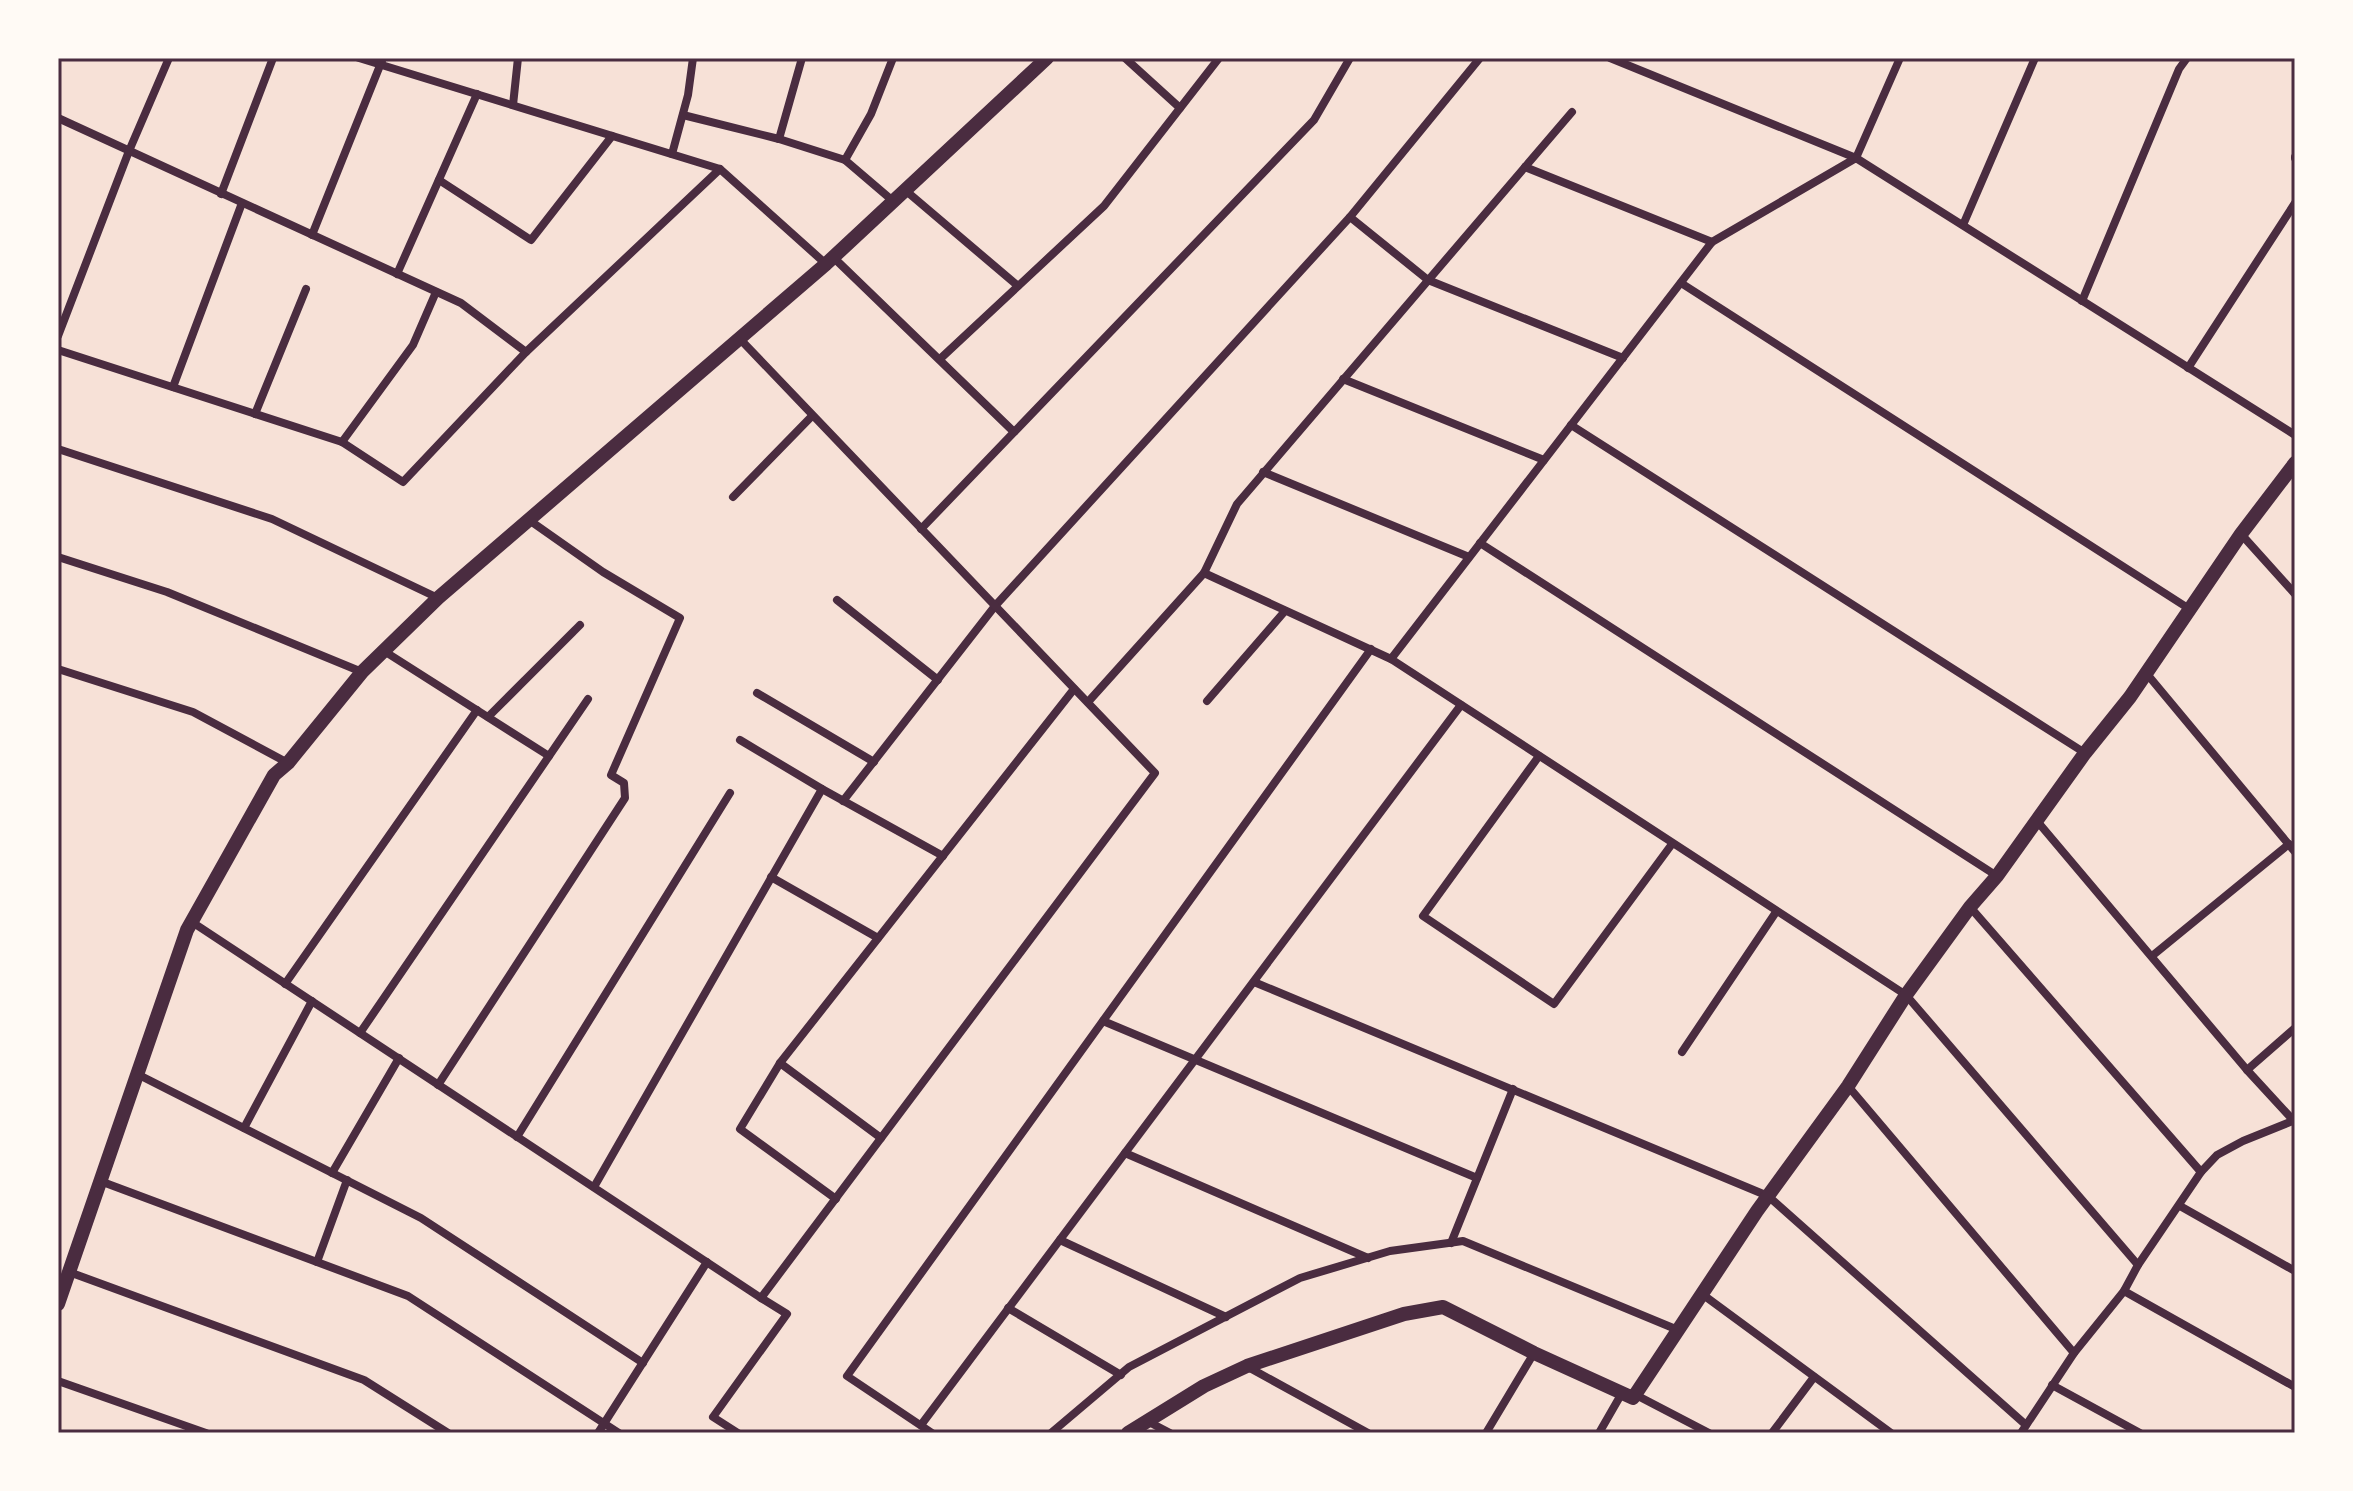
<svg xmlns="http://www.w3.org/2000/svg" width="2353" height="1491" font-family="Literata,serif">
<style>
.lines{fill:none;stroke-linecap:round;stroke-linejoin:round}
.minor{stroke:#4a2c40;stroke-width:8}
.tertiary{stroke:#4a2c40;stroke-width:14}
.neatline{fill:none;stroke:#4a2c40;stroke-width:3}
</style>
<rect width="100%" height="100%" fill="#f7e1d7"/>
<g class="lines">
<g class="minor">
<path d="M 359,58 L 720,169 L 826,264"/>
<path d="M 802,58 L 779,139 L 845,160 L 893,201"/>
<path d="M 1125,58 L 1180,108"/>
<path d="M 1610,58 L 1856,158 L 1900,58"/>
<path d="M 513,105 L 518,58"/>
<path d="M 683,115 L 779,139"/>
<path d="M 58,118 L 461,303 L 526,352"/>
<path d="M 672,154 L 688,95 L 693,58"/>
<path d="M 2295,157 L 2295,158"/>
<path d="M 845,160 L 871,114 L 893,58"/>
<path d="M 1525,167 L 1712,242"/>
<path d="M 439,180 L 531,240 L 612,136"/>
<path d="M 905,190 L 1018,286"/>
<path d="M 221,194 L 273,58"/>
<path d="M 1350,217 L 1428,280 L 1623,358"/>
<path d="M 1963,225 L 2035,58"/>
<path d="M 312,235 L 383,58"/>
<path d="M 833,257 L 1014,432"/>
<path d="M 397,274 L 477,94"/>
<path d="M 1681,283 L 2191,610"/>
<path d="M 2082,301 L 2179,69 L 2187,58"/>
<path d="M 58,336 L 129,151 L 169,58"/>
<path d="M 58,350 L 342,442 L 403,482 L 526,352 L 720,169"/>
<path d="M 940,359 L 1104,206 L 1219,58"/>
<path d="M 2188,368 L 2295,203"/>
<path d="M 1343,379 L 1544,460"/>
<path d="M 173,387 L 242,203"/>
<path d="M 255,414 L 306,289"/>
<path d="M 1571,425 L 2085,753"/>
<path d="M 342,442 L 413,345 L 436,292"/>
<path d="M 58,449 L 272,519 L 438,598"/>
<path d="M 1263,472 L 1469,557"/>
<path d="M 733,497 L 812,416"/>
<path d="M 921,529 L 1314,120 L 1350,58"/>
<path d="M 2241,534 L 2295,594"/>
<path d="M 1480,543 L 1997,876"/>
<path d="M 58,557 L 167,592 L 362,672"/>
<path d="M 1204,573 L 1237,504 L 1572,112"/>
<path d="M 837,600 L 938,680"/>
<path d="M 384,651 L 549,756"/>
<path d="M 58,669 L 193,712 L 288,763"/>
<path d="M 2147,674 L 2295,852"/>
<path d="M 757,693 L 874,762"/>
<path d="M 1207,701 L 1285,611"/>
<path d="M 1088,702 L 1204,573 L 1391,659"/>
<path d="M 488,717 L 580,625"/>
<path d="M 740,740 L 822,789 L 943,856"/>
<path d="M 1539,756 L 1423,916 L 1554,1004 L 1672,844"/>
<path d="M 843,801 L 995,606 L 1350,217 L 1480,58"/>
<path d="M 2037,821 L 2247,1070 L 2293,1120"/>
<path d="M 771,877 L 878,938"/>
<path d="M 1970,907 L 2201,1172"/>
<path d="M 192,922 L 761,1298 L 1155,773 L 739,338"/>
<path d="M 2152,956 L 2289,844"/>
<path d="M 1254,982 L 1768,1196 L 2026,1425"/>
<path d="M 285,984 L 477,710"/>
<path d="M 1103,1021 L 1477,1178"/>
<path d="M 360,1033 L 588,699"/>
<path d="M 1682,1052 L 1776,912"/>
<path d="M 780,1063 L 881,1138"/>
<path d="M 2247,1070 L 2295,1028"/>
<path d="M 137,1074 L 421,1218 L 643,1363"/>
<path d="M 438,1085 L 625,798 L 624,783 L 611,775 L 680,618 L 603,572 L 529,520"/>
<path d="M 1848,1086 L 2074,1353"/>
<path d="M 244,1128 L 312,1001"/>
<path d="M 517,1137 L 730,793"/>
<path d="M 1125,1153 L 1368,1258"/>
<path d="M 332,1173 L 399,1058"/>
<path d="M 100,1181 L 408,1296 L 619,1433"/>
<path d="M 594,1187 L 822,789"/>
<path d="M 836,1199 L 740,1129 L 780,1063 L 1074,689"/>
<path d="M 2180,1206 L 2295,1271"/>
<path d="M 1060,1240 L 1226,1317"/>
<path d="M 1451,1243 L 1513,1089"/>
<path d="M 317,1262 L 347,1180"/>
<path d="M 2138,1265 L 1906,995 L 1391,659 L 1712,242 L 1856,158 L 2295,435"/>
<path d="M 69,1272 L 364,1380 L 448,1433"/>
<path d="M 2124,1291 L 2295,1387"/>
<path d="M 1702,1294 L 1891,1433"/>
<path d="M 1008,1308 L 1121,1375"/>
<path d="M 1248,1367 L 1368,1433"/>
<path d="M 58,1381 L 206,1433"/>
<path d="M 2052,1385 L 2140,1433"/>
<path d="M 1636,1395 L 1709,1433"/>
<path d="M 1147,1421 L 1170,1433"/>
<path d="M 921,1425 L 1461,705"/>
<path d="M 598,1433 L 707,1262"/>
<path d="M 738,1433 L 713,1417 L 787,1314 L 761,1298"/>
<path d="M 932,1433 L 847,1376 L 1371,649"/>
<path d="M 1051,1433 L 1129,1367 L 1300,1278 L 1390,1251 L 1463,1241 L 1678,1330"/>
<path d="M 1486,1433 L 1534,1353"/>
<path d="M 1599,1433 L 1622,1393"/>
<path d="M 1772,1433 L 1814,1377"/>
<path d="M 2021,1433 L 2074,1353 L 2124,1291 L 2138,1265 L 2201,1172 L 2217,1155 L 2243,1141 L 2295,1120"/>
</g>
<g class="tertiary">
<path d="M 58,1304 L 187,930 L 274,775 L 288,763 L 362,672 L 438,598 L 826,264 L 1047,58"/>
<path d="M 1128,1433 L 1204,1386 L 1247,1366 L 1404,1314 L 1443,1307 L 1534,1353 L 1633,1398 L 1757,1211 L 1848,1086 L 1906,995 L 1970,907 L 1997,876 L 2085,753 L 2130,697 L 2241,534 L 2295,463"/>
</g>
</g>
<rect width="2353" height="1491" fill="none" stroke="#fffaf5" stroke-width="120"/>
<rect x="60" y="60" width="2233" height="1371" class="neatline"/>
</svg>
